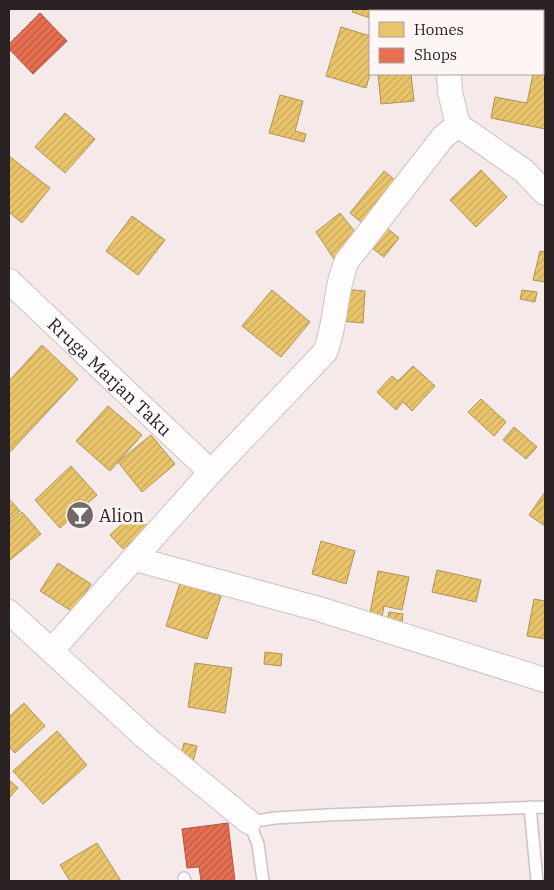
<svg xmlns="http://www.w3.org/2000/svg" width="554" height="890" font-family="'IBM Plex Serif',serif">
<style>
.homes{fill:url(#homes-hatch);stroke:#b09354}
.shops{fill:url(#shops-hatch);stroke:#ae5843}
.lines{fill:none;stroke-linecap:round;stroke-linejoin:round}
.lane-casing{stroke:#ccc3c4;stroke-width:14}
.street-casing{stroke:#ccc3c4;stroke-width:26}
.lane{stroke:#fefcfc;stroke-width:11}
.street{stroke:#fefcfc;stroke-width:24}
.labels{text-anchor:middle;dominant-baseline:central;stroke-width:5;stroke-linejoin:round;paint-order:stroke}
.street-label{font-size:18px;fill:#2a2222;stroke:#fef5f5}
.poi-label{font-size:18px;fill:#2a2222;stroke:#fef5f5;text-anchor:start}
</style>
<defs>
<pattern id="homes-hatch" width="6" height="6" patternUnits="userSpaceOnUse" patternTransform="scale(1.25)"><rect width="6" height="6" fill="#e9c46a"/><path d="M-1 1l2-2M0 6l6-6M5 7l2-2" fill="none" stroke="#c8a85c"/></pattern>
<pattern id="shops-hatch" width="6" height="6" patternUnits="userSpaceOnUse" patternTransform="scale(1.25)"><rect width="6" height="6" fill="#e76f51"/><path d="M-1 1l2-2M0 6l6-6M5 7l2-2" fill="none" stroke="#bb5b43"/></pattern>
</defs>
<rect width="100%" height="100%" fill="#f5e9ea"/>
<g class="homes">
<path d="M 353,9 L 392,9 L 391,11 L 370,11 L 370,18 L 352,12 Z"/>
<path d="M 341,27 L 370,36 L 370,74 L 366,88 L 326,76 Z"/>
<path d="M 543,56 L 545,56 L 545,129 L 491,118 L 495,97 L 527,103 L 533,74 L 543,74 Z"/>
<path d="M 378,74 L 411,74 L 414,101 L 381,104 Z"/>
<path d="M 280,95 L 303,101 L 295,131 L 306,134 L 304,142 L 269,133 Z"/>
<path d="M 65,113 L 95,139 L 65,173 L 35,147 Z"/>
<path d="M 9,156 L 50,188 L 22,223 L 9,212 Z"/>
<path d="M 481,170 L 507,197 L 476,227 L 450,200 Z"/>
<path d="M 384,171 L 400,184 L 366,226 L 350,213 Z"/>
<path d="M 340,213 L 360,238 L 334,259 L 316,232 Z"/>
<path d="M 132,216 L 165,240 L 138,275 L 106,251 Z"/>
<path d="M 387,228 L 399,238 L 384,257 L 372,248 Z"/>
<path d="M 540,251 L 545,252 L 545,282 L 533,280 Z"/>
<path d="M 343,289 L 365,291 L 363,323 L 341,321 Z"/>
<path d="M 272,290 L 310,322 L 281,357 L 242,326 Z"/>
<path d="M 522,290 L 537,292 L 535,302 L 520,299 Z"/>
<path d="M 42,345 L 78,379 L 9,453 L 9,381 Z"/>
<path d="M 413,366 L 435,386 L 412,411 L 403,402 L 396,410 L 377,392 L 392,376 L 398,381 Z"/>
<path d="M 481,399 L 506,422 L 494,436 L 468,412 Z"/>
<path d="M 108,406 L 142,435 L 110,471 L 76,441 Z"/>
<path d="M 514,427 L 537,447 L 526,459 L 503,440 Z"/>
<path d="M 151,435 L 175,464 L 142,492 L 118,462 Z"/>
<path d="M 71,466 L 97,495 L 60,528 L 35,500 Z"/>
<path d="M 545,492 L 545,526 L 529,515 Z"/>
<path d="M 9,499 L 20,511 L 9,521 Z"/>
<path d="M 22,512 L 41,534 L 9,561 L 9,523 Z"/>
<path d="M 135,512 L 148,527 L 123,549 L 110,535 Z"/>
<path d="M 321,541 L 355,551 L 346,584 L 312,574 Z"/>
<path d="M 58,563 L 91,584 L 73,612 L 40,591 Z"/>
<path d="M 437,570 L 481,580 L 476,602 L 432,592 Z"/>
<path d="M 378,571 L 409,577 L 402,610 L 384,606 L 382,616 L 370,613 Z"/>
<path d="M 180,583 L 221,596 L 207,639 L 166,626 Z"/>
<path d="M 534,599 L 545,601 L 545,639 L 527,636 Z"/>
<path d="M 389,612 L 403,614 L 402,624 L 387,622 Z"/>
<path d="M 265,652 L 282,654 L 281,666 L 264,664 Z"/>
<path d="M 195,663 L 232,668 L 225,713 L 188,707 Z"/>
<path d="M 24,703 L 45,726 L 15,753 L 9,747 L 9,717 Z"/>
<path d="M 57,731 L 87,765 L 43,804 L 13,771 Z"/>
<path d="M 184,743 L 197,746 L 193,762 L 180,759 Z"/>
<path d="M 9,780 L 18,788 L 9,798 Z"/>
<path d="M 97,843 L 121,881 L 70,881 L 60,865 Z"/>
</g>
<g class="shops">
<path d="M 40,13 L 67,41 L 33,74 L 9,49 L 9,44 Z"/>
<path d="M 228,823 L 235,881 L 201,881 L 199,867 L 187,868 L 182,829 Z"/>
</g>
<g class="lines">
<g class="lane-casing">
<g id="lane">
<path d="M 530,807 L 537,881"/>
<path d="M 184,878 L 185,881"/>
<path d="M 263,881 L 258,844 L 249,822 L 275,818 L 327,815 L 545,807"/>
</g>
</g>
<g class="street-casing">
<g id="street">
<path d="M 447,9 L 447,11"/>
<path d="M 449,74 L 450,92 L 458,125 L 524,171 L 545,193"/>
<path id="s1" d="M 9,281 L 211,472"/>
<path d="M 135,559 L 319,609 L 545,680"/>
<path d="M 9,612 L 145,737 L 249,822"/>
<path d="M 52,650 L 211,472 L 325,352 C 337,323 334,290 347,261 L 443,137 L 458,125"/>
</g>
</g>
<use href="#lane" class="lane"/>
<use href="#street" class="street"/>
</g>
<defs>
<g id="bar-disc" transform="scale(1.4375)"><circle r="9.5" fill="#716868" stroke="#fef5f5"/><path d="M-6-5H6L.8 .8V4.5H3.5V6h-7V4.5H-.8V.8Z" fill="#fff"/></g>
</defs>
<g fill-rule="evenodd">
<use href="#bar-disc" x="80" y="515"/>
</g>
<g class="labels">
<g class="street-label">
<text stroke="none"><textPath href="#s1" startOffset="139">Rruga Marjan Taku</textPath></text>
</g>
<g class="poi-label">
<text x="99" y="515">Alion</text>
</g>
</g>
<rect width="554" height="890" fill="none" stroke="#2a2222" stroke-width="20"/>
<rect x="369" y="10" width="175" height="65" fill="#fef5f5" stroke="#a9a1a1"/>
<rect x="379" y="22" width="25" height="15" fill="#e9c46a" stroke="#a9a1a1"/>
<text x="414" y="35" font-size="15" fill="#2a2222">Homes</text>
<rect x="379" y="48" width="25" height="15" fill="#e76f51" stroke="#a9a1a1"/>
<text x="414" y="60" font-size="15" fill="#2a2222">Shops</text>
</svg>
